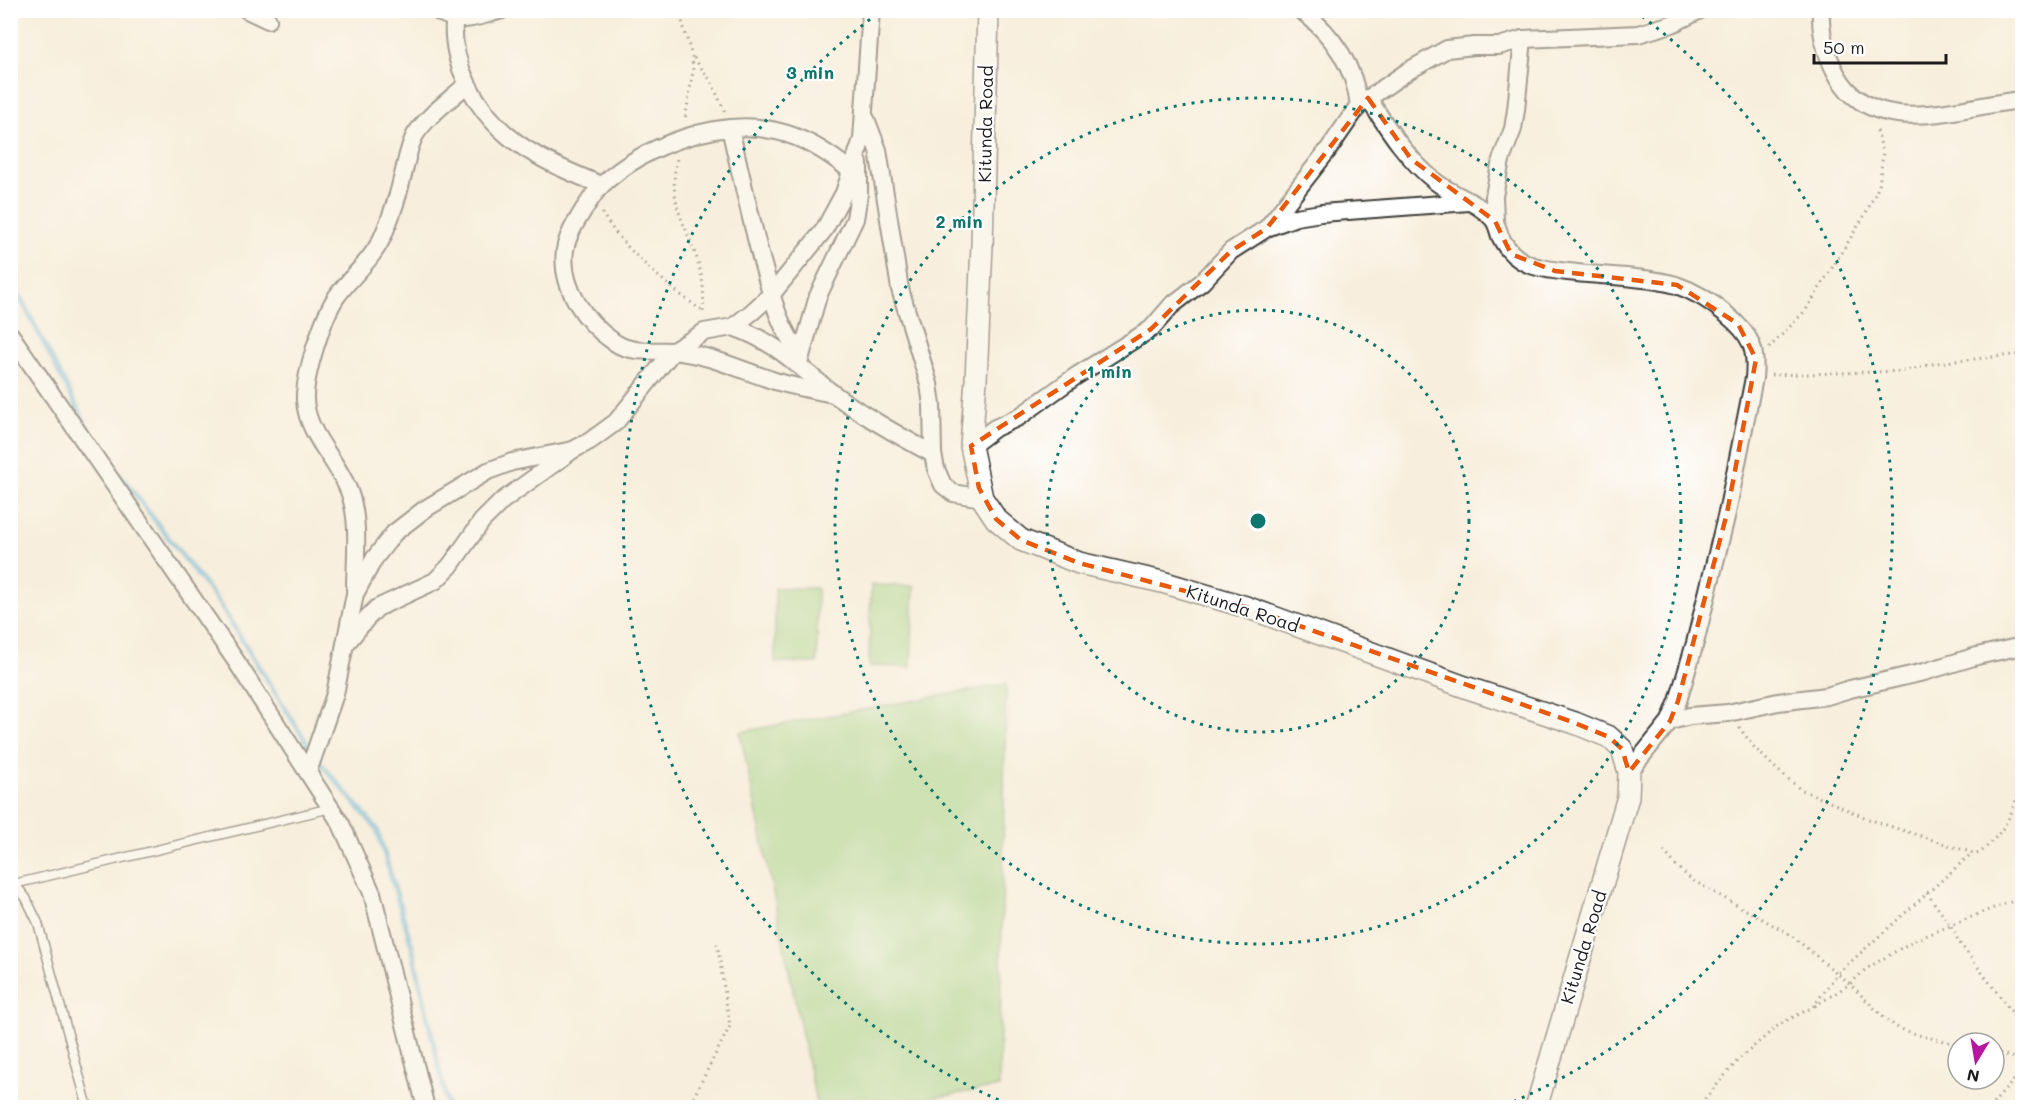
<svg xmlns="http://www.w3.org/2000/svg" width="2033" height="1118" font-family="Mali,sans-serif">
<style>
.green{fill:#9cd283;stroke:#5c7750;stroke-width:1.5}
.lines{fill:none;stroke-linecap:round;stroke-linejoin:round}
.stream{stroke:#58add4;stroke-width:5}
.service-casing{stroke:#3d3c39;stroke-width:11}
.minor-casing{stroke:#3d3c39;stroke-width:20}
.tertiary-casing{stroke:#3d3c39;stroke-width:24}
.path{stroke:#3d3c39;stroke-width:3;stroke-dasharray:1.5 4.5;stroke-linecap:butt}
.service{stroke:#fff;stroke-width:8}
.minor{stroke:#fff;stroke-width:16}
.tertiary{stroke:#fff;stroke-width:21}
.marked{fill:none;stroke:#e8590c;stroke-width:4.5;stroke-dasharray:12 8;stroke-linejoin:round}
.ring{fill:none;stroke:#0f766e;stroke-width:3;stroke-dasharray:3 6}
.labels{text-anchor:middle;dominant-baseline:central;stroke-width:4.5;stroke-linejoin:round;paint-order:stroke}
.street-label{font-size:18px;fill:#1c1c1c;stroke:#fff}
.centre{fill:#0f766e;stroke:#fff;stroke-width:3}
.ring-label{font-size:18px;text-anchor:middle;font-weight:bold;fill:#0f766e;stroke:#fff;stroke-width:4.5;stroke-linejoin:round;paint-order:stroke}
</style>
<rect width="100%" height="100%" fill="#fff"/>
<filter id="ink" filterUnits="userSpaceOnUse"><feTurbulence type="fractalNoise" baseFrequency=".0167" numOctaves="2"/><feDisplacementMap in="SourceGraphic" scale="12" xChannelSelector="R" yChannelSelector="G"/><feConvolveMatrix kernelMatrix="1 2 1 2 8 2 1 2 1" color-interpolation-filters="sRGB"/></filter>
<filter id="wash" filterUnits="userSpaceOnUse"><feTurbulence type="fractalNoise" baseFrequency=".008" numOctaves="4" result="noise"/><feDisplacementMap in="SourceGraphic" scale="24" xChannelSelector="R" yChannelSelector="G"/><feGaussianBlur stdDeviation="1.35" result="paint"/><feColorMatrix in="noise" values="0 0 0 0 0 0 0 0 0 0 0 0 0 0 0 0 0 1.4 0 .05"/><feComposite in="paint" operator="in"/></filter>
<g filter="url(#wash)">
<rect width="100%" height="100%" fill="#f8eedd"/>
<g class="green">
<path d="M 871,585 L 914,586 L 911,667 L 869,666 Z"/>
<path d="M 775,588 L 817,588 L 817,663 L 775,662 Z"/>
<path d="M 1006,684 L 999,1087 L 877,1107 L 817,1107 L 740,732 Z"/>
</g>
<g class="lines">
<g class="stream">
<path d="M 10,285 L 21,299 L 96,444 L 218,602 L 312,751"/>
<path d="M 317,759 L 377,829 L 412,946 L 448,1108"/>
</g>
</g>
</g>
<g filter="url(#ink)">
<g class="lines">
<g class="service-casing">
<g id="service">
<path d="M 10,359 L 25,355"/>
<path d="M 13,882 L 26,898 L 38,923 L 88,1108"/>
<path d="M 10,885 L 331,808"/>
</g>
</g>
<g class="minor-casing">
<g id="minor">
<path d="M 247,10 L 268,20"/>
<path d="M 436,10 C 460,26 476,17 502,10"/>
<path d="M 456,10 C 451,29 455,52 461,69 C 488,138 538,159 601,185"/>
<path d="M 1301,10 C 1332,34 1354,65 1359,105"/>
<path d="M 1821,10 C 1820,32 1826,54 1836,73 C 1873,143 1961,105 2022,100"/>
<path d="M 1368,98 C 1388,129 1407,159 1436,182 C 1454,196 1478,202 1493,219 C 1497,224 1498,230 1500,236 C 1506,249 1514,258 1528,264 C 1543,270 1561,271 1577,273 C 1605,276 1650,277 1676,285 C 1694,291 1713,303 1727,315 C 1751,335 1757,348 1754,378 L 1727,513 L 1695,643 L 1678,701 L 1670,721 L 1629,772"/>
<path d="M 866,119 L 878,150 L 900,289 L 929,384 L 932,405 L 933,454 L 936,469 L 943,485 L 953,493 L 982,498"/>
<path d="M 730,128 C 740,171 750,215 761,258 C 771,293 778,327 801,355"/>
<path d="M 1495,221 L 1494,196 L 1501,160 L 1513,129 L 1516,110 L 1523,39"/>
<path d="M 1269,227 L 1296,217 L 1321,213 L 1469,202"/>
<path d="M 733,327 C 779,343 798,367 835,395 C 866,417 899,436 933,454"/>
<path d="M 10,334 L 236,661 L 341,824 L 372,893 L 426,1108"/>
<path d="M 799,363 L 818,296 L 855,219 L 859,194 L 859,163"/>
<path d="M 834,394 C 813,390 793,387 772,380 C 738,369 708,354 672,351 C 653,350 631,354 614,342 C 585,322 560,287 565,250 C 567,236 576,222 584,209 C 590,201 595,191 603,184 C 644,146 720,117 776,131 C 804,137 829,153 851,171"/>
<path d="M 971,446 L 995,428 L 1019,417 L 1076,376 L 1151,329 L 1171,306 L 1202,282 L 1231,251 L 1267,228 L 1328,150 L 1359,105 L 1408,71 L 1447,49 L 1474,46 L 1499,46 L 1523,39 L 1638,34 L 1672,24 L 1700,10"/>
<path d="M 355,589 C 355,559 360,523 350,494 C 339,461 307,436 305,400 C 304,376 323,316 337,296 C 353,274 375,258 385,231 C 392,214 398,196 402,179 C 406,164 408,148 415,135 C 428,115 450,100 467,84"/>
<path d="M 345,645 L 367,618 L 377,608 L 435,581 L 450,566 L 482,521 L 502,501 L 570,452"/>
<path d="M 1670,721 L 1690,716 L 1728,713 L 1778,702 L 1827,696 L 1850,689 L 1924,672 L 1977,656 L 2022,646"/>
<path d="M 308,772 L 335,694 L 355,594 L 374,559 L 394,533 L 425,509 L 488,471 L 512,462 L 573,450 L 590,441 L 616,422 L 673,351 L 704,332 L 733,327 L 752,312 L 772,294 L 824,230 L 844,193 L 862,139 L 871,10"/>
</g>
</g>
<g class="tertiary-casing">
<path id="tertiary" d="M 988,10 L 982,245 L 976,380 L 971,446 L 982,498 L 996,519 L 1021,540 L 1079,563 L 1162,582 L 1246,607 L 1465,687 L 1575,723 L 1609,737 L 1622,749 L 1629,772 L 1628,797 L 1536,1108"/>
</g>
<g class="path">
<path d="M 679,10 L 692,57 L 693,71 L 685,120"/>
<path d="M 694,58 L 711,81 L 725,112"/>
<path d="M 677,159 C 666,208 690,227 700,270 C 704,284 704,298 703,312"/>
<path d="M 602,213 C 622,248 671,289 704,312"/>
<path d="M 1769,348 L 1806,310 L 1866,213 L 1879,186 L 1883,153 L 1876,127"/>
<path d="M 1771,375 L 1907,371 L 1936,363 L 2022,354"/>
<path d="M 1739,727 L 1753,746 L 1773,766 L 1800,789 L 1871,820 L 1976,854 L 1980,853 C 2001,834 2011,820 2018,792 L 2022,691"/>
<path d="M 1664,851 L 1677,867 L 1692,880 L 1791,935 L 1850,984 L 1883,1017 L 1898,1028 L 1922,1036 L 1958,1044"/>
<path d="M 1927,893 L 1950,925 L 1959,942 L 2011,1011 L 2022,1033"/>
<path d="M 1815,1006 L 1850,984 L 1866,969 L 1913,941 L 1991,909 L 2022,898"/>
<path d="M 1994,1052 L 2022,1060"/>
<path d="M 688,1108 L 730,1026 L 717,943"/>
<path d="M 1697,1108 L 1739,1059 L 1780,1024 L 1813,1007 L 1837,974 L 1971,854"/>
<path d="M 1989,1108 L 2022,1071"/>
</g>
<use href="#service" class="service"/>
<use href="#minor" class="minor"/>
<use href="#tertiary" class="tertiary"/>
</g>
</g>
<path d="M0 0H2033V1118H0ZM 1368,98 L 1411,159 L 1495,221 L 1511,254 L 1555,271 L 1677,285 L 1738,324 L 1756,359 L 1727,513 L 1678,701 L 1670,721 L 1629,772 L 1622,749 L 1609,737 L 1575,723 L 1246,607 L 1079,563 L 1021,540 L 996,519 L 979,488 L 971,446 L 1151,329 L 1231,251 L 1267,228 Z" fill="#f8eedd" fill-opacity=".55" fill-rule="evenodd"/>
<path class="marked" d="M 1368,98 L 1411,159 L 1495,221 L 1511,254 L 1555,271 L 1677,285 L 1738,324 L 1756,359 L 1727,513 L 1678,701 L 1670,721 L 1629,772 L 1622,749 L 1609,737 L 1575,723 L 1246,607 L 1079,563 L 1021,540 L 996,519 L 979,488 L 971,446 L 1151,329 L 1231,251 L 1267,228 Z"/>
<g class="ring">
<circle cx="1258" cy="521" r="211"/>
<circle cx="1258" cy="521" r="423"/>
<path d="M1015 1107A634 634 0 0 1 881 11M1635 11A634 634 0 0 1 1501 1107"/>
</g>
<g class="labels">
<g class="street-label">
<text transform="translate(985 124) rotate(-89)">Kitunda Road</text>
<text transform="translate(1243 608) rotate(18)">Kitunda Road</text>
<text transform="translate(1583 947) rotate(-73)">Kitunda Road</text>
</g>
</g>
<circle cx="1258" cy="521" r="9" class="centre"/>
<g class="ring-label">
<text x="810" y="79">3 min</text>
<text x="959" y="228">2 min</text>
<text x="1109" y="378">1 min</text>
</g>
<rect width="2033" height="1118" fill="none" stroke="#fff" stroke-width="36"/>
<g transform="translate(1976 1061) rotate(191)"><circle r="28" fill="#ffffff" stroke="#a4a4a4" stroke-width="1.5"/>
<path d="M0-4.5L10 22L0 15L-10 22Z" fill="#b5179e"/>
<text y="-9" font-size="16" font-weight="bold" text-anchor="middle" fill="#1c1c1c">N</text>
</g>
<path d="M1814 54v9h132v-9" fill="none" stroke="#1c1c1c" stroke-width="3"/>
<text x="1823" y="54" font-size="18" fill="#1c1c1c" stroke="#ffffff" stroke-width="4.5" paint-order="stroke">50 m</text>
</svg>
